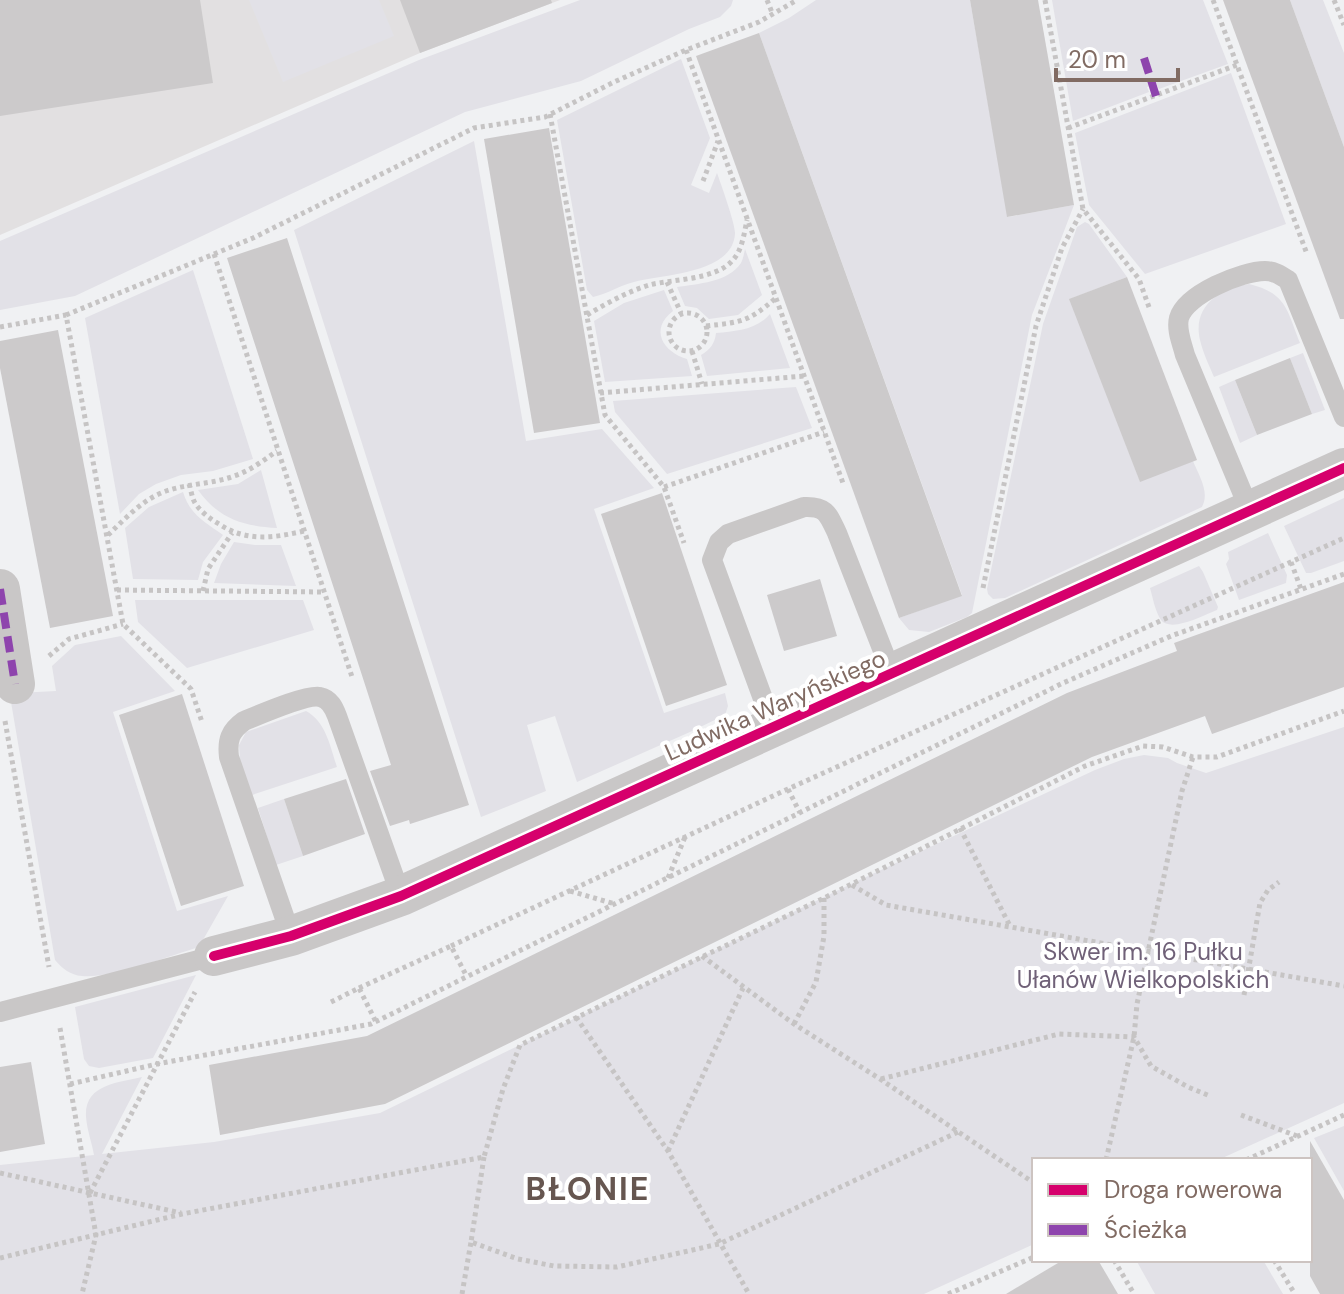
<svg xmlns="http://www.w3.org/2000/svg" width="1344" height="1294" font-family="'DM Sans',sans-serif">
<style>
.built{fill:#e2e0e1}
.green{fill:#e2e1e7}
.building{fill:#cccacb}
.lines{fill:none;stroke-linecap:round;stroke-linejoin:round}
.path{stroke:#c6c4c4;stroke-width:5;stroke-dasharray:4 4;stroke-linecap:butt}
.service{stroke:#c9c7c7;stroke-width:20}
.minor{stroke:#c9c7c7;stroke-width:40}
.quiet{stroke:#8e44ad;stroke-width:8;stroke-dasharray:16 8;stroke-linecap:butt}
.cycleway-casing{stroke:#fff;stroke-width:15}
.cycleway{stroke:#d6006c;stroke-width:10}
.labels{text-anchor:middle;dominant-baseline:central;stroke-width:8;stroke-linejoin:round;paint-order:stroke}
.street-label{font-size:24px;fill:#816b63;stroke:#fff}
.park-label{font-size:24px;fill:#706178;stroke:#fff}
.district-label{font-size:32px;font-weight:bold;letter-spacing:2px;fill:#665650;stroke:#fff}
</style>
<rect width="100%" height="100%" fill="#f0f1f3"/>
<path class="built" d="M 0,0 L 560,0 L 420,53 L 0,235 Z"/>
<g class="green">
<path d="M 249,0 L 379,0 L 394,36 L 283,82 Z"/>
<path d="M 580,0 L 733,0 L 731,6 L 720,17 L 689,29 L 581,81 L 465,112 L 75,296 L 0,310 L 0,241 L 419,60 Z"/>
<path d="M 816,0 L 970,0 L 1008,217 L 1074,205 L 1032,315 L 972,613 L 967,617 L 929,632 L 909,630 L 899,618 L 962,595 L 759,33 L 789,18 Z"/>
<path d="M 1052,0 L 1203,0 L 1228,64 L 1159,89 L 1156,84 L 1147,87 L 1149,92 L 1073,121 Z"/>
<path d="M 1290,0 L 1323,0 L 1344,53 L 1344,147 Z"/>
<path d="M 681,59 L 710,138 L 691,185 L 709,193 L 717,173 C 721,184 736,226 735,234 C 732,274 664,274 634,282 C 620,285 608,294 593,297 L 587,290 L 557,120 Z"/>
<path d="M 1231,73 L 1286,224 L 1145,274 L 1089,205 L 1075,133 Z"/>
<path d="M 474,141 L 526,441 L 602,429 L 654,488 L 594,509 L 664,713 L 725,693 L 728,706 L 725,715 L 690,732 L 577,782 L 555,716 L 527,725 L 546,791 L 481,817 L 294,230 Z"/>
<path d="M 1085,222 L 1089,224 L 1127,277 L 1070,299 L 1140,481 L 1193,461 C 1199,476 1210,492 1202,507 L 1005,598 L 993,599 L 988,594 L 987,589 L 1043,324 L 1077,227 Z"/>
<path d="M 745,249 L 762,295 L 738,315 L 709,319 L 697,308 L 685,306 L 677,287 C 697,284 729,282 741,263 C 743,259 744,254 745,249 Z"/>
<path d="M 193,270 L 253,459 L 213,471 L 181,475 L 156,484 L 139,494 L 120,514 L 85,318 Z"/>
<path d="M 1249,284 C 1287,293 1287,311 1300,343 L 1214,377 C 1209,365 1203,353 1200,340 C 1192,306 1220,288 1249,284 Z"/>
<path d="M 664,290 L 673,311 C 649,329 663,352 687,359 L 692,376 L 605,382 L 594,321 L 624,303 Z"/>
<path d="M 770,314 L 790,368 L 707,376 L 701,355 C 710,350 715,343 716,333 C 736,331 756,330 770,314 Z"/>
<path d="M 1303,353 L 1325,410 L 1312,414 L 1290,358 Z"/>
<path d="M 1235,380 L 1257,435 L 1240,443 L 1219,387 Z"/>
<path d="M 796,387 L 812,428 L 667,474 L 615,412 L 613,401 Z"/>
<path d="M 261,470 L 277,528 C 243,526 219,519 198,490 L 238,484 Z"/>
<path d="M 183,492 C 190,515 205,522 223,535 L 203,562 L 198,580 L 133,579 L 125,528 L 149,507 Z"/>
<path d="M 1344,498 L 1344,561 L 1311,573 L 1306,573 L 1284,526 Z"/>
<path d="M 1268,533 L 1287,575 L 1286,583 L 1239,600 L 1226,564 L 1229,559 L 1228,552 Z"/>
<path d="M 234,542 L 255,545 L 281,545 L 296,586 L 214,583 L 221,564 Z"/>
<path d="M 1199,566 L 1203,572 L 1218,607 L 1217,610 C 1204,615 1171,633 1161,620 C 1155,611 1153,598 1150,588 Z"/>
<path d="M 135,600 L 303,600 L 314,630 L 187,668 L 138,622 Z"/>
<path d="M 121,636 L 175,691 L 113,712 L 177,911 L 228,896 L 199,947 C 169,956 110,979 82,976 C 70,975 63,969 55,960 L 11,702 L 18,693 L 56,691 L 52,666 L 75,645 Z"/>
<path d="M 306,711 C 326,722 330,746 337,767 L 252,795 L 240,760 L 239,745 L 246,732 Z"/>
<path d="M 1344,727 L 1344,1103 L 1218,1160 L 1034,1160 L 1034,1244 L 924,1294 L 0,1294 L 0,1165 L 94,1155 C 92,1143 87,1130 86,1117 C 84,1084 118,1083 142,1077 L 102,1154 L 214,1142 L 380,1113 L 851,884 L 1095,770 L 1124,759 L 1144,755 L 1168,758 L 1177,763 L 1206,773 Z"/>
<path d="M 284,799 L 303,856 L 276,865 L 258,808 Z"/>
<path d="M 196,975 L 153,1058 L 99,1068 L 89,1066 L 84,1059 L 75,1007 Z"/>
<path d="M 1344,1126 L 1344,1191 L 1314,1138 Z"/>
<path d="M 1136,1260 L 1263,1260 L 1283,1294 L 1155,1294 Z"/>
</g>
<g class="building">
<path d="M 0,0 L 200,0 L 213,83 L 0,116 Z"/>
<path d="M 400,0 L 551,0 L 552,3 L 420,53 Z"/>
<path d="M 970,0 L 1038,0 L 1074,205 L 1007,217 Z"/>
<path d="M 1223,0 L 1290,0 L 1344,147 L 1344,319 L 1340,319 Z"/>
<path d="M 759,33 L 962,596 L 899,618 L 696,56 Z"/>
<path d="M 549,128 L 600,423 L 534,433 L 484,139 Z"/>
<path d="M 287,238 L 469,805 L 410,824 L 409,820 L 390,826 L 370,771 L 391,765 L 227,258 Z"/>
<path d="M 1127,277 L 1197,460 L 1140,482 L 1069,299 Z"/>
<path d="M 58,330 L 113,616 L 50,628 L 0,368 L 0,341 Z"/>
<path d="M 1290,358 L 1312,414 L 1257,435 L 1235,380 Z"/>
<path d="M 662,493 L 727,685 L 666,706 L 601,514 Z"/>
<path d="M 820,579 L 837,636 L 784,651 L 767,595 Z"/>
<path d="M 1344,582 L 1344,687 L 1212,734 L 1205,716 L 1092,757 L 385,1104 L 220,1135 L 209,1065 L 367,1036 L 1067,693 L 1177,651 L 1174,643 Z"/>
<path d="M 182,694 L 244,886 L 181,906 L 119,715 Z"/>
<path d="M 346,779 L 365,834 L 303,856 L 284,799 Z"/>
<path d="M 31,1062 L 45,1144 L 0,1152 L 0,1067 Z"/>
<path d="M 1310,1141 L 1344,1200 L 1344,1294 L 1320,1294 L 1310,1276 Z"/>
<path d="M 1063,1260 L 1098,1260 L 1118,1294 L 1006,1294 Z"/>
</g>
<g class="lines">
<g class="path">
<path d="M 767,0 L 773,15"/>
<path d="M 1045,0 L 1083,209 L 1139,279 L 1150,310"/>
<path d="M 1213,0 L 1307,254"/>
<path d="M 1334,0 L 1344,25"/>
<path d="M 686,50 L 844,486"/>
<path d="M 550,114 L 605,415 L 664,487 L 684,543"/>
<path d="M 1068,128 L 1237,65"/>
<path d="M 703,181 L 718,141"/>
<path d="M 214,254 L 353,680"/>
<path d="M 667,282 L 681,313"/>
<circle cx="688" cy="332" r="19"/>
<path d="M 66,315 L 253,238 L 474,128 L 545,117 L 614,82 L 686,50 L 759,22 L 797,0"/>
<path d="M 587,315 C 607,303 627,292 649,285 C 673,279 715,280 732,261 C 742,251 744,234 747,220"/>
<path d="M 706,326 C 742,322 748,322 776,298"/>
<path d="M 0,327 L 66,315 L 123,624 L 191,689 L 202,722"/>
<path d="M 692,351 L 702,384"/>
<path d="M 600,393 L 804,376"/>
<path d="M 189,484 C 191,490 192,498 195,503 C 200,511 210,519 219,524 C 246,542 274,538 304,531"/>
<path d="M 664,487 L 824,432"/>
<path d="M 108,535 C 124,520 140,502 161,493 C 185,483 210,485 234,476 C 250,471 264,460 277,451"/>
<path d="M 1291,562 L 1301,589"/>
<path d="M 983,588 L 1036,326 L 1062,248 L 1083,209"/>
<path d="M 117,590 L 324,592"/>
<path d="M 203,591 L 208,569 L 232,533"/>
<path d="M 49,656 L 69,639 L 123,624"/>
<path d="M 5,721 L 49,967"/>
<path d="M 788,789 L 800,813"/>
<path d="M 960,828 L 1010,926"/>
<path d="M 668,878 L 685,837"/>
<path d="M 852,885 L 886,905 L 1344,986"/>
<path d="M 570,891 L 615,904"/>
<path d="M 451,946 L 788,789 L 1344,538"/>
<path d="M 702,956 L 794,1024 L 880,1079 L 1034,1183"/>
<path d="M 359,988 L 451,946 L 467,977"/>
<path d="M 1244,995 L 1260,903 L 1268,890 L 1279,882"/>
<path d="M 331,1002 L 359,988 L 376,1022"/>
<path d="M 576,1017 L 668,1151 L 749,1294"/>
<path d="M 794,1024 L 816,982 L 824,936 L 824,898"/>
<path d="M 60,1028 L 96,1235 L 82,1294"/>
<path d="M 881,1079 L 1059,1034 L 1134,1037 L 1151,1066 L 1188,1087 L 1210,1096"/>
<path d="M 70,1084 L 157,1064 L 371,1024 L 1063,683 L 1171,636 L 1344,574"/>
<path d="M 1241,1115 L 1297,1136"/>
<path d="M 668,1151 L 743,988"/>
<path d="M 484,1157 L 471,1242 L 518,1259 L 554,1266 L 617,1267 L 719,1244 L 958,1132"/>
<path d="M 1106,1160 L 1134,1037 L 1137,1004 L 1182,791 L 1193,757"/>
<path d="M 1246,1160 L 1344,1115"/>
<path d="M 0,1173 L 181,1213"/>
<path d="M 90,1193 L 195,992"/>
<path d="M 0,1258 L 182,1214 L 484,1157 L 503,1089 L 520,1045 L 824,898 L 1085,766 L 1143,746 L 1163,747 L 1193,757 L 1217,757 L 1344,711"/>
<path d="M 1114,1260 L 1134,1294"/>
<path d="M 1274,1260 L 1295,1294"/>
<path d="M 462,1294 L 471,1242"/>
<path d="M 948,1294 L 1034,1257"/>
</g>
<g class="service">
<path d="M 1250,511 L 1185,355 C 1182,343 1176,330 1179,318 C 1186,294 1242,271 1265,271 C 1274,271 1280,275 1288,280 L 1344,417"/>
<path d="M 773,726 L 712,560 L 719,542 L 728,534 L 804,507 C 826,506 828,514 837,533 L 892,674"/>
<path d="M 291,936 L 229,757 C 227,740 230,731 244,721 C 259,715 307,694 320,697 C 330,699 334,708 337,716 L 401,896"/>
<path d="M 0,1012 L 214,956"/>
</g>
<g class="minor">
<path d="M 0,589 L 15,684"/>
<path d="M 214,956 L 291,936 L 401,896 L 1344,468"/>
</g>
<g class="quiet">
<path d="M 1144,58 L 1156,96"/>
<path d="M 0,589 L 15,684"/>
</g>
<g class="cycleway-casing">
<path id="cycleway" d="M 214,956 L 291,936 L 401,896 L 1344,468"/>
</g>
<use href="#cycleway" class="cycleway"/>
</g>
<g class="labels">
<g class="street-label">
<text transform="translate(775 705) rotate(-24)">Ludwika Waryńskiego</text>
</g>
<g class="park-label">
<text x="1143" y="951">Skwer im. 16 Pułku<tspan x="1143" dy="28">Ułanów Wielkopolskich</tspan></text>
</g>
<g class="district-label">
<text x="588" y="1189">BŁONIE</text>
</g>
</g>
<rect x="1032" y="1158" width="280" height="104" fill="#ffffff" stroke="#cdc4c1" stroke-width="2"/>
<rect x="1048" y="1184" width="40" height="12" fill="#d6006c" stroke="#cdc4c1" stroke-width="2"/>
<text x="1104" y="1198" font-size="24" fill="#816b63">Droga rowerowa</text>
<rect x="1048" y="1224" width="40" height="12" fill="#8e44ad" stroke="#cdc4c1" stroke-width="2"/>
<text x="1104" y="1238" font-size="24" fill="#816b63">Ścieżka</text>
<path d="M1056 68v12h122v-12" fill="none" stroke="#816b63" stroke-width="4"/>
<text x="1068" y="68" font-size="24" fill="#816b63" stroke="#ffffff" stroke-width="6" paint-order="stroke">20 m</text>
</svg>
